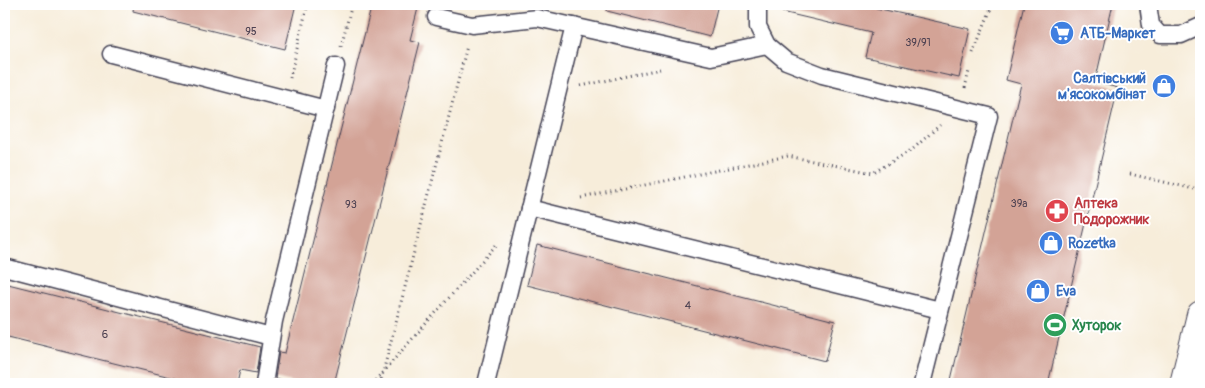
<svg xmlns="http://www.w3.org/2000/svg" width="1205" height="388" font-family="Pangolin,sans-serif">
<style>
.building{fill:#d3a396}
.lines{fill:none;stroke-linecap:round;stroke-linejoin:round}
.service-casing{stroke:#424053;stroke-width:19}
.primary-casing{stroke:#424053;stroke-width:30}
.path{stroke:#424053;stroke-width:3;stroke-dasharray:1 4;stroke-linecap:butt}
.service{stroke:#fff;stroke-width:16}
.primary{stroke:#fff;stroke-width:28}
.labels{text-anchor:middle;dominant-baseline:central;stroke-width:4;stroke-linejoin:round;paint-order:stroke}
.number-label{font-size:11px;fill:#4e4252}
.shop-label{font-size:14px;font-weight:bold;fill:#366cbe;stroke:#fff;text-anchor:start}
.health-label{font-size:14px;font-weight:bold;fill:#be3a42;stroke:#fff;text-anchor:start}
.leisure-label{font-size:14px;font-weight:bold;fill:#27864d;stroke:#fff;text-anchor:start}
</style>
<rect width="100%" height="100%" fill="#fff"/>
<filter id="ink" filterUnits="userSpaceOnUse"><feTurbulence type="fractalNoise" baseFrequency=".02" numOctaves="2"/><feDisplacementMap in="SourceGraphic" scale="10" xChannelSelector="R" yChannelSelector="G"/><feConvolveMatrix kernelMatrix="1 2 1 2 8 2 1 2 1" color-interpolation-filters="sRGB"/></filter>
<filter id="wash" filterUnits="userSpaceOnUse"><feTurbulence type="fractalNoise" baseFrequency=".0096" numOctaves="4" result="noise"/><feDisplacementMap in="SourceGraphic" scale="20" xChannelSelector="R" yChannelSelector="G"/><feGaussianBlur stdDeviation="1.12" result="paint"/><feColorMatrix in="noise" values="0 0 0 0 0 0 0 0 0 0 0 0 0 0 0 0 0 1.4 0 .05"/><feComposite in="paint" operator="in"/></filter>
<g filter="url(#wash)">
<rect width="100%" height="100%" fill="#f7edda"/>
<g id="blocks">
<g class="building">
<path d="M 134,4 L 296,4 L 285,49 L 133,11 Z"/>
<path d="M 372,4 L 419,4 L 410,40 L 420,42 L 334,384 L 299,384 L 275,378 L 279,352 L 285,353 Z"/>
<path d="M 608,4 L 718,4 L 710,37 L 607,11 Z"/>
<path d="M 783,4 L 877,4 L 876,8 L 970,29 L 959,78 L 865,57 L 871,33 L 782,12 Z"/>
<path d="M 1024,4 L 1113,4 L 1095,82 L 1118,88 L 1048,384 L 950,384 L 1021,84 L 1006,80 Z"/>
<path d="M 537,245 L 835,321 L 825,361 L 527,285 Z"/>
<path d="M 4,283 L 260,347 L 256,373 L 240,370 L 237,384 L 199,384 L 4,336 Z"/>
</g>
</g>
</g>
<g filter="url(#ink)">
<use href="#blocks" fill-opacity="0" stroke="#424053" stroke-width="1"/>
<g class="lines">
<g class="service-casing">
<g id="service">
<path d="M 758,4 L 758,27 L 767,45 L 786,61 L 822,75 L 989,116 L 922,384"/>
<path d="M 1148,4 L 1151,25 L 1160,35 L 1181,35 L 1201,26"/>
<path d="M 436,17 L 472,25 L 537,18 L 711,57 L 767,45"/>
<path d="M 111,54 L 326,109"/>
<path d="M 529,208 L 940,310"/>
<path d="M 4,267 L 271,337"/>
<path d="M 264,384 L 274,321 L 336,66"/>
<path d="M 486,384 L 574,26"/>
</g>
</g>
<g class="primary-casing">
<path id="primary" d="M 1184,384 L 1201,315"/>
</g>
<g class="path">
<path d="M 341,46 L 352,4"/>
<path d="M 973,53 L 993,4"/>
<path d="M 290,78 L 307,7 L 305,4"/>
<path d="M 581,86 L 660,69"/>
<path d="M 965,88 L 969,71"/>
<path d="M 1130,174 L 1194,189"/>
<path d="M 581,198 L 788,156 L 873,173 L 913,149 L 940,125"/>
<path d="M 372,384 L 498,243"/>
<path d="M 380,384 L 467,46"/>
</g>
<use href="#service" class="service"/>
<use href="#primary" class="primary"/>
</g>
</g>
<defs>
<g id="supermarket-disc" transform="scale(1.25)"><circle r="9.5" fill="#3f7fe0" stroke="#fff"/><path d="M-6-5.5h2.5l.6 2H6L4.5 2H-2.5L-4.4-4H-6ZM-1.5 3.2a1.3 1.3 0 1 0 .1 0ZM3 3.2a1.3 1.3 0 1 0 .1 0Z" fill="#fff"/></g>
<g id="shop-disc" transform="scale(1.25)"><circle r="9.5" fill="#3f7fe0" stroke="#fff"/><path d="M-5-2.5h2.3a2.7 3.5 0 0 1 5.4 0H5L5.5 6h-11ZM-1.5-2.5h3a1.5 2.3 0 0 0-3 0Z" fill="#fff"/></g>
<g id="pharmacy-disc" transform="scale(1.25)"><circle r="9.5" fill="#e0444e" stroke="#fff"/><path d="M-2-6h4v4h4v4h-4v4h-4v-4h-4v-4h4Z" fill="#fff"/></g>
<g id="stadium-disc" transform="scale(1.25)"><circle r="9.5" fill="#2e9e5b" stroke="#fff"/><path d="M0-5a6.5 5 0 1 0 0 10a6.5 5 0 1 0 0-10ZM-3.5-1.8h7v3.6h-7Z" fill="#fff"/></g>
</defs>
<g fill-rule="evenodd">
<use href="#supermarket-disc" x="1062" y="33"/>
<use href="#shop-disc" x="1164" y="86"/>
<use href="#pharmacy-disc" x="1057" y="211"/>
<use href="#shop-disc" x="1051" y="243"/>
<use href="#shop-disc" x="1038" y="291"/>
<use href="#stadium-disc" x="1055" y="325"/>
</g>
<g class="labels">
<g class="number-label">
<text x="251" y="31">95</text>
<text x="918" y="42">39/91</text>
<text x="1019" y="203">39а</text>
<text x="351" y="204">93</text>
<text x="688" y="305">4</text>
<text x="105" y="334">6</text>
</g>
<g class="shop-label">
<text x="1080" y="33">АТБ-Маркет</text>
<text x="1146" y="78" text-anchor="end">Салтівський<tspan x="1146" dy="16">м'ясокомбінат</tspan></text>
<text x="1068" y="243">Rozetka</text>
<text x="1056" y="291">Eva</text>
</g>
<g class="health-label">
<text x="1074" y="203">Аптека<tspan x="1074" dy="16">Подорожник</tspan></text>
</g>
<g class="leisure-label">
<text x="1072" y="325">Хуторок</text>
</g>
</g>
<rect width="1205" height="388" fill="none" stroke="#fff" stroke-width="20"/>
</svg>
